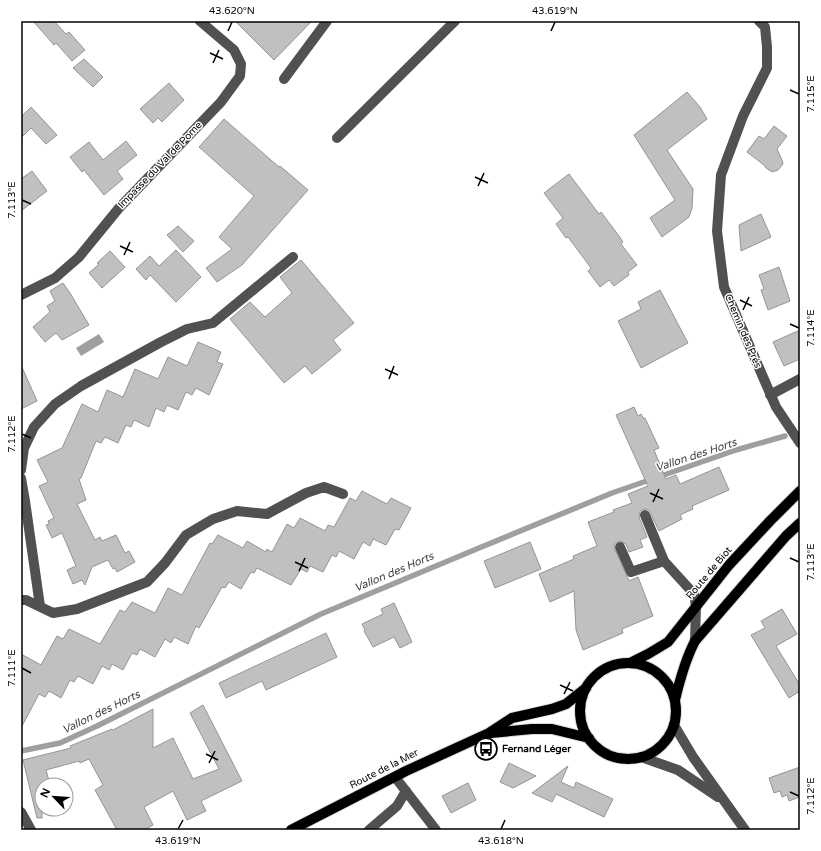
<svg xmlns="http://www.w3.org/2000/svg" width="821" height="851" font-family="'Varela Round',sans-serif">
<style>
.water{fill:#9f9f9f}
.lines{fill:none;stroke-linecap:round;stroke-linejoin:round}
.stream{stroke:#9f9f9f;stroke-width:5.5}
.building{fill:#c0c0c0;stroke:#959595}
.major-casing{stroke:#dbdbdb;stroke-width:12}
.minor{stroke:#515151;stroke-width:10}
.major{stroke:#000;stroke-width:10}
.ticks{fill:none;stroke:#000;stroke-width:1.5}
.labels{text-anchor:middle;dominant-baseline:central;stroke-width:3;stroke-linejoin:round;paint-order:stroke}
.street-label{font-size:10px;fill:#000;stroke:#fff}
.poi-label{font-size:10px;font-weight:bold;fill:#000;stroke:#fff;text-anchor:start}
.water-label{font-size:11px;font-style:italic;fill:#404040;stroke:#fff}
.neatline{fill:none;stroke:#000;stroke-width:1.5}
.ticks-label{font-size:10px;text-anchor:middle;fill:#000}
</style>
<rect width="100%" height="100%" fill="#fff"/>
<path class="water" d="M 99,334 L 104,342 L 81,356 L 76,348 Z"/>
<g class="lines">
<path class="stream" d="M 21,751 L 60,743 L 97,726 L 321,614 L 479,548 L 612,493 L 736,450 L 785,436"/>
</g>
<g class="building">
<path d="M 33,21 L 54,21 L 66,34 L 69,32 L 85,50 L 72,61 L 56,43 L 54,45 Z"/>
<path d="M 235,21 L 312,21 L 274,60 Z"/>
<path d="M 84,59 L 103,77 L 93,87 L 73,68 Z"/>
<path d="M 169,83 L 184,100 L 162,122 L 158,118 L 153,123 L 140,109 Z"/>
<path d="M 687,92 L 700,107 L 707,119 L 667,150 L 693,189 L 692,208 L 689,217 L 662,237 L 650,218 L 675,200 L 634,135 Z"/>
<path d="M 31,107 L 57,135 L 46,144 L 31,128 L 21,138 L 21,117 Z"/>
<path d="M 224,119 L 279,167 L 280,166 L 308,190 L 242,265 L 217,282 L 206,268 L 232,249 L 219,237 L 254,196 L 199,147 Z"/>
<path d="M 774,126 L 787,136 L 777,149 L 782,160 L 783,164 L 778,170 L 772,172 L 766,168 L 764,165 L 747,152 L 759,136 L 764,139 Z"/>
<path d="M 126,141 L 137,155 L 117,171 L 123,179 L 104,195 L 84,170 L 82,172 L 70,157 L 89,142 L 103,160 Z"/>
<path d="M 32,171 L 47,191 L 21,211 L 21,179 Z"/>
<path d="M 569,174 L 599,214 L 601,212 L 619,236 L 623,242 L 621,244 L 637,265 L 628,272 L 629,275 L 614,286 L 609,280 L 600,287 L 588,271 L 591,268 L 568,237 L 566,238 L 556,224 L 563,218 L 544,193 Z"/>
<path d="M 761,214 L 771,237 L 741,251 L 739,225 Z"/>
<path d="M 178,226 L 194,241 L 183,252 L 167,235 Z"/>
<path d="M 176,250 L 201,277 L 176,302 L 150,275 L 146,280 L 136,269 L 150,256 L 159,266 Z"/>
<path d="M 110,251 L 125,267 L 102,288 L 89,273 L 99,264 L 97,263 Z"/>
<path d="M 301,260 L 354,323 L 333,340 L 341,350 L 312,374 L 305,366 L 284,383 L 230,319 L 250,302 L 265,317 L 292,293 L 280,277 Z"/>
<path d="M 779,267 L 790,301 L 768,310 L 761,290 L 764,289 L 759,275 Z"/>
<path d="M 63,283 L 70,293 L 89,325 L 62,340 L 56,333 L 45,342 L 33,327 L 50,312 L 47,306 L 55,301 L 50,291 Z"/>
<path d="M 660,290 L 688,343 L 641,368 L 618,321 L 641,309 L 638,302 Z"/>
<path d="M 800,330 L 800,359 L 784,366 L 773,342 Z"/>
<path d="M 198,342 L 221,352 L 217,362 L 223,364 L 209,395 L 196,388 L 192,395 L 186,392 L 178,410 L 167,405 L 164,412 L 156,408 L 149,427 L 134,420 L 131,427 L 126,425 L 118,443 L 105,437 L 101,443 L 96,441 L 81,478 L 79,479 L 86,500 L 77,504 L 95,540 L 100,537 L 102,541 L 116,535 L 125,553 L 129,551 L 135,562 L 117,572 L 115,568 L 113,569 L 108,560 L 92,567 L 85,585 L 82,580 L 73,584 L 67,570 L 76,566 L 62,533 L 52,538 L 46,525 L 49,524 L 48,521 L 54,518 L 39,486 L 48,482 L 37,460 L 62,448 L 82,404 L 98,412 L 107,390 L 123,397 L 135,369 L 158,379 L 168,357 L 187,366 Z"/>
<path d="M 21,365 L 37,401 L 21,409 Z"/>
<path d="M 634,407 L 638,416 L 641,414 L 644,419 L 645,418 L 659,448 L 654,450 L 666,479 L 676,475 L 680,484 L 719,467 L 729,490 L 692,506 L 693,509 L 680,515 L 682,519 L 659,531 L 649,510 L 645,509 L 640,511 L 639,517 L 647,537 L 640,540 L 643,547 L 629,552 L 626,544 L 620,541 L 615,543 L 614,547 L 629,581 L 638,577 L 653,616 L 622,629 L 623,633 L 583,650 L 576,630 L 574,591 L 550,602 L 539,574 L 574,559 L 573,556 L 597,546 L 588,522 L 614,512 L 613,510 L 632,503 L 628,494 L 648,486 L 616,415 Z"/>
<path d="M 362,491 L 387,504 L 391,498 L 411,508 L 399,530 L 395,529 L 386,545 L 373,539 L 370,546 L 363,542 L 354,559 L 339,551 L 336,557 L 332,555 L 323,572 L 310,566 L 307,572 L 301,569 L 291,585 L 257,568 L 254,573 L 251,572 L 241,589 L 229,582 L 225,588 L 222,587 L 199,628 L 196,626 L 188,644 L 174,637 L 171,643 L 165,639 L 155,657 L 140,649 L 137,655 L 132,653 L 123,670 L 112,664 L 109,670 L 102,666 L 93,684 L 78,676 L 74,682 L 70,680 L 61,698 L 49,691 L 45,697 L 39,694 L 21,728 L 21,654 L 41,665 L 57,636 L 63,639 L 69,629 L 100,644 L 120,610 L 125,612 L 132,602 L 155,613 L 168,588 L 182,595 L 210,543 L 212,544 L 218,535 L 243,548 L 247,541 L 266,552 L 267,549 L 272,552 L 287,524 L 294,528 L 300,518 L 325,531 L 328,525 L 334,527 L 350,498 L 356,501 Z"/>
<path d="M 530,542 L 541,569 L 495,588 L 484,561 Z"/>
<path d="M 394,603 L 412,642 L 400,648 L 394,637 L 373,647 L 364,631 L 365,630 L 362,624 L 383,614 L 381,609 Z"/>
<path d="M 782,609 L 797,634 L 776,646 L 800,685 L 800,691 L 789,698 L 751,635 L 765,628 L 761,621 Z"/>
<path d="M 326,633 L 337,657 L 266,690 L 262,681 L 226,698 L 219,683 Z"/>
<path d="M 203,705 L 242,781 L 201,801 L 206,811 L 187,820 L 173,791 L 144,807 L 153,825 L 144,830 L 117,830 L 95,790 L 103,785 L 89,759 L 80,763 L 79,761 L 46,770 L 50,785 L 42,785 L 42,818 L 37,818 L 23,760 L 71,748 L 70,746 L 112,729 L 113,730 L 153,709 L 153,748 L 173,738 L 193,779 L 219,769 L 190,713 Z"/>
<path d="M 509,763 L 536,776 L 513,788 L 500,782 Z"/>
<path d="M 568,766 L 561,782 L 574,788 L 576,782 L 613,799 L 604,817 L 556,794 L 552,802 L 532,793 Z"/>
<path d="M 800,767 L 800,797 L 789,801 L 787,795 L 782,797 L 780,791 L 774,793 L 769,778 Z"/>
<path d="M 468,783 L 476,800 L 451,813 L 442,796 Z"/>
</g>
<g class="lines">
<g class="major-casing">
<g id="major">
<path d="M 632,662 L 648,654 L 668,642 L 729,565 L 770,521 L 800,491"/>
<circle cx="628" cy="711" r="48"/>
<path d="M 675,700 C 680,679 685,660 695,641 L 786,536 L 800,523"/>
<path d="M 491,733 L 532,729 L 552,729 L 589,738"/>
<path d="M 291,830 L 406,771 L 489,733 L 512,718 L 552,709 L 566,704 L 586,688"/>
</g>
</g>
<g class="minor">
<path d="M 759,21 L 765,27 L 767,47 L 767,68 L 743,116 L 721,175 L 717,231 L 724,287 L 776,407 L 800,443"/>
<path d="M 284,79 L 327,21"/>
<path d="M 337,138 L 455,21"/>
<path d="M 21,295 L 55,278 L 79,257 L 119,208 L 221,102 L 240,76 L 241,64 L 234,50 L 200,21"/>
<path d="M 770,395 L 800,379"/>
<path d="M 21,470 L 24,448 L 34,427 L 55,404 L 81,386 L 161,342 L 187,329 L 213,323 L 293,257"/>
<path d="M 21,478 L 25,501 L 40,606"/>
<path d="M 645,515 L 664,561 L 694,594 L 696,606 L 695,641"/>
<path d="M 620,547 L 631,572 L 664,561"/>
<path d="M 21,600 L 26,600 L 53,613 L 77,609 L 147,582 L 165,563 L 186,535 L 213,519 L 237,511 L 267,514 L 306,493 L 324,487 L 343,494"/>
<path d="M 674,725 L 693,757 L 745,830"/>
<path d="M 641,757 L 678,770 L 718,797"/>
<path d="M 395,777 L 436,830"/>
<path d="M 21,812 L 31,830"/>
<path d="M 369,830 L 397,806 L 406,791"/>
</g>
<use href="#major" class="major"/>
</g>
<path class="ticks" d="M 228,31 L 232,22M 551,31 L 555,22M 210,53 L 223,59M 213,63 L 219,50M 790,90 L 799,94M 475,177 L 488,183M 478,186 L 484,173M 22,200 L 31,204M 120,246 L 133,252M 124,255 L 130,242M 740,300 L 752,306M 743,310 L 749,297M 790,324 L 799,328M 385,369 L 398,375M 389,379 L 394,366M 22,434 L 31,438M 650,493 L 663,499M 653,502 L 659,489M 790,558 L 799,562M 295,562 L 308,568M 299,571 L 305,558M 22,668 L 31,673M 560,685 L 573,691M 564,694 L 570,682M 206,754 L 218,760M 209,763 L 215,751M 790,792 L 799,796M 178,829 L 183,820M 501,829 L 505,820"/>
<defs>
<g id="bus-ring" transform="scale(1.15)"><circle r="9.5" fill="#fff" stroke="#000" stroke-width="1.5"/><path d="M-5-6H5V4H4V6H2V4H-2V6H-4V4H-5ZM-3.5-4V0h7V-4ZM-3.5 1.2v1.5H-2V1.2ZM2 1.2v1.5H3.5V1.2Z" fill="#000"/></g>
</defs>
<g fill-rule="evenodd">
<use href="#bus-ring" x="486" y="749"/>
</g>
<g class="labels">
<g class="street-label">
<text transform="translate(160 165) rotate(-46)">Impasse du Val de Pome</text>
<text transform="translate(743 331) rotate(67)">Chemin des Prés</text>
<text transform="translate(709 573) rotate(-50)">Route de Biot</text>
<text transform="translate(384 769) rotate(-27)">Route de la Mer</text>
</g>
<g class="poi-label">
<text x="502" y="749">Fernand Léger</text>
</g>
<g class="water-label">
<text transform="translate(696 455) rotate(-18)">Vallon des Horts</text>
<text transform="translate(394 572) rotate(-23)">Vallon des Horts</text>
<text transform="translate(101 712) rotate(-26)">Vallon des Horts</text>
</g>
</g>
<rect width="821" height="851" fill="none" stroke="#ffffff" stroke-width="44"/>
<g transform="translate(54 797) rotate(295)"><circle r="19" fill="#ffffff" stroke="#999999"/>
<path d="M0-3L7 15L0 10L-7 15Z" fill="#000000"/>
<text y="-6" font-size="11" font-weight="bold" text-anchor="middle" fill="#000000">N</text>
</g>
<rect x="22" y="22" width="777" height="807" class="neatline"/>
<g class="ticks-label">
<text x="232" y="14">43.620°N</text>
<text x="555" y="14">43.619°N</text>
<text transform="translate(810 94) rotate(-90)" y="4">7.115°E</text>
<text transform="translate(11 200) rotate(-90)" y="4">7.113°E</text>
<text transform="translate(810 328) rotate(-90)" y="4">7.114°E</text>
<text transform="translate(11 434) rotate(-90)" y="4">7.112°E</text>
<text transform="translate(810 562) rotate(-90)" y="4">7.113°E</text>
<text transform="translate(11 668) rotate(-90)" y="4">7.111°E</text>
<text transform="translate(810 796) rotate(-90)" y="4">7.112°E</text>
<text x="178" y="844">43.619°N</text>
<text x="501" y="844">43.618°N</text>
</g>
</svg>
